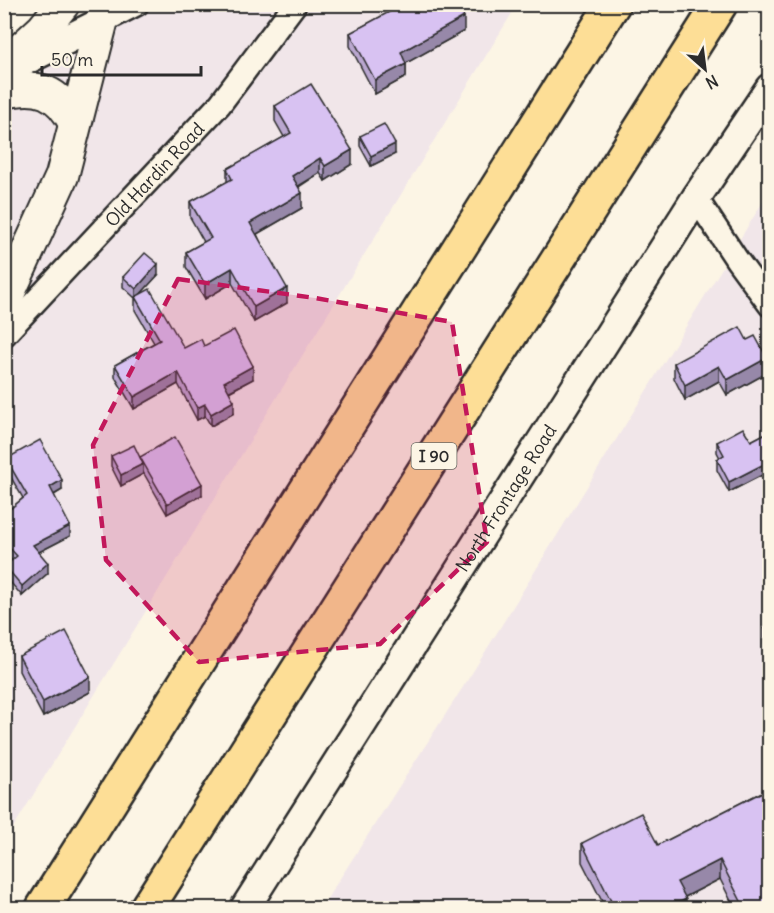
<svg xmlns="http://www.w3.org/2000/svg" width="774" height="913" font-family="Delius,sans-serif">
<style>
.built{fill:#f1e6e9}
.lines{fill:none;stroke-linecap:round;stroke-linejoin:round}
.minor-casing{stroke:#2b2b2b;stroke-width:27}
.tertiary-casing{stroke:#2b2b2b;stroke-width:33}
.secondary-casing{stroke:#2b2b2b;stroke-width:36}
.motorway-casing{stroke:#2b2b2b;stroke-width:38}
.minor{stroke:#fcf5e5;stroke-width:22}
.tertiary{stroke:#fcf5e5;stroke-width:28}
.secondary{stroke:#fcf5e5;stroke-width:32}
.motorway{stroke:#fdde96;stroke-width:33}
.wall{fill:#baa7d0;stroke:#2b2b2b;stroke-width:1.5}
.shaded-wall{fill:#9788a9;stroke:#2b2b2b;stroke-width:1.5}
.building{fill:#d8c2f2;stroke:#2b2b2b;stroke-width:1.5}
.marked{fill:#c2185b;fill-opacity:0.2;stroke:#c2185b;stroke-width:4.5;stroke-dasharray:12 8;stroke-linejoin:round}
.labels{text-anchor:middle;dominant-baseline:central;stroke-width:5;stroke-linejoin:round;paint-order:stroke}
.shield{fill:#fcf5e5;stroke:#6a6863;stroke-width:1.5}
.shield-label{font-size:16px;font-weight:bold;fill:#2b2b2b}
.street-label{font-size:18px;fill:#2b2b2b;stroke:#fcf5e5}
</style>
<rect width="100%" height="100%" fill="#fcf5e5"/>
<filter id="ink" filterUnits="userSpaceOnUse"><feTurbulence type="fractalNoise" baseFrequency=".0167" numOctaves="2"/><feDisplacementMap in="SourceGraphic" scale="12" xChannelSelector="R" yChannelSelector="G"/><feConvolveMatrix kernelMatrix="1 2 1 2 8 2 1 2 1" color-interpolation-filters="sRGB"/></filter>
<g filter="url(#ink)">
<g class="built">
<path d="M 106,5 L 517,5 L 5,841 L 5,71 Z"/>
<path d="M 769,192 L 769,908 L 321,908 L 474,670 Z"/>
</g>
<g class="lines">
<g class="minor-casing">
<g id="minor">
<path d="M 102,22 L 137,4"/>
<path d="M 696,198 L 737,260 L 770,305"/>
<path id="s1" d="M 4,335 L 220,104 L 295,4"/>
</g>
</g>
<g class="tertiary-casing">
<g id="tertiary">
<path d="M 6,70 L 102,22"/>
<path id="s2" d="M 245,908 L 696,198 L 770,88"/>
</g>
</g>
<g class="secondary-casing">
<g id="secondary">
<path d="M 4,65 L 43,29 L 63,4"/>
<path d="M 4,92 C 39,84 58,91 75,123"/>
<path d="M 4,303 L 62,176 L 106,4"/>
</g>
</g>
<g class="motorway-casing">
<g id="motorway">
<path d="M 43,908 L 613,4"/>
<path d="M 147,908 L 720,4"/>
</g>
</g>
<use href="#minor" class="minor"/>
<use href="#tertiary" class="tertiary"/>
<use href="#secondary" class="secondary"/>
<use href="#motorway" class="motorway"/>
</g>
<g class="wall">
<path d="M 398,4 L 457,4 L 464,31 L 406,63 L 406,77 L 375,94 L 350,46 L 350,33 L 399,7 Z"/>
<path d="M 275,106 L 352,164 L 325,181 L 320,173 L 299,187 L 302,208 L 257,234 L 287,303 L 254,322 L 232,283 L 205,299 L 186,267 L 186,252 L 204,242 L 190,217 L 190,202 L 227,182 L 227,169 L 284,137 L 275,121 Z"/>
<path d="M 360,136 L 395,154 L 371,166 L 360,146 Z"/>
<path d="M 158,275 L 139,295 L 184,348 L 204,346 L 253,379 L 229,392 L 234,413 L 211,426 L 205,416 L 197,420 L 178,384 L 134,409 L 115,377 L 115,365 L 154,343 L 135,310 L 135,298 L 123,287 L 123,277 Z"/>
<path d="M 747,340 L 767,373 L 727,395 L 719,381 L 685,400 L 674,378 L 674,363 Z"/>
<path d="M 770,431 L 770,471 L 729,492 L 717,470 L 717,459 L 720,458 L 717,452 L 717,442 L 751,441 Z"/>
<path d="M 111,456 L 140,459 L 140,457 L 202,495 L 167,514 L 143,472 L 143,474 L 121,486 L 111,466 Z"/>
<path d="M 6,459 L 62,490 L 54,495 L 70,536 L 39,552 L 48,573 L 22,596 L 5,576 L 5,566 L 12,561 L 4,553 L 4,514 L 23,498 L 6,469 Z"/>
<path d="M 770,625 L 770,654 L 764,643 L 764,628 Z"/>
<path d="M 19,656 L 90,692 L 43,717 L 19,671 Z"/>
<path d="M 770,788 L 770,909 L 735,909 L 720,879 L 685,897 L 686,909 L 606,909 L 582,862 L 582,843 L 658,845 Z"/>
</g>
<g class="shaded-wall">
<path d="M 464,17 L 464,31 L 401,66 L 401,52 Z"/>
<path d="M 406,64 L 406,77 L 375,94 L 375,80 Z"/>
<path d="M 395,144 L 395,154 L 371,166 L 371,156 Z"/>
<path d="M 352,150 L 352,164 L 325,181 L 325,166 Z"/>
<path d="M 320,158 L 320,173 L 292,190 L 292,176 Z"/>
<path d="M 302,193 L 302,208 L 250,238 L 250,223 Z"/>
<path d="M 158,264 L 158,275 L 136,299 L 136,289 Z"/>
<path d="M 232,268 L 232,283 L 205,299 L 205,284 Z"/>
<path d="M 287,288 L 287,303 L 254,322 L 254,307 Z"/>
<path d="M 767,358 L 767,373 L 727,395 L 727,380 Z"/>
<path d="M 253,366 L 253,379 L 224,394 L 224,382 Z"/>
<path d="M 719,366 L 719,381 L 685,400 L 685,385 Z"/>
<path d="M 178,372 L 178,384 L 134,409 L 134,397 Z"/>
<path d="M 234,401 L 234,413 L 211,426 L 211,414 Z"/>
<path d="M 205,404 L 205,416 L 197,420 L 197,408 Z"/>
<path d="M 770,461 L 770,471 L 729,492 L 729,482 Z"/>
<path d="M 143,464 L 143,474 L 121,486 L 121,475 Z"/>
<path d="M 62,480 L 62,490 L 50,497 L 50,487 Z"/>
<path d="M 202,484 L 202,495 L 167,514 L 167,504 Z"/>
<path d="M 70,526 L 70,536 L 33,555 L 33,545 Z"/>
<path d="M 48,563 L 48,573 L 22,596 L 22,586 Z"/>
<path d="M 90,677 L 90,692 L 43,717 L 43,702 Z"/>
<path d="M 720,860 L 720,879 L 677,901 L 677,882 Z"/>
<path d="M 686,899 L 686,909 L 667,909 Z"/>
<path d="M 770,902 L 770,909 L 756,909 Z"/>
</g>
<g class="building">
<path d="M 404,4 L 457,4 L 464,17 L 401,52 L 406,64 L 375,80 L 350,33 Z"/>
<path d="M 311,84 L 352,150 L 325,166 L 320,158 L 292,176 L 302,193 L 250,223 L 287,288 L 254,307 L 232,268 L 205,284 L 186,252 L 211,238 L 190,202 L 232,179 L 227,169 L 291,133 L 275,106 Z"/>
<path d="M 384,124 L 395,144 L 371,156 L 360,136 Z"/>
<path d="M 145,253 L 158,264 L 136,289 L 123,277 Z"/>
<path d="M 150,289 L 184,348 L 201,339 L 204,346 L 234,330 L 253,366 L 224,382 L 234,401 L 211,414 L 205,404 L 197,408 L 178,372 L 134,397 L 115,365 L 160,340 L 135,297 Z"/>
<path d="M 740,327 L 747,340 L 755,336 L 767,358 L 727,380 L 719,366 L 685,385 L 674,363 Z"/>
<path d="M 743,428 L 751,441 L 770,431 L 770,461 L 729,482 L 717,459 L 724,455 L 717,442 Z"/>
<path d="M 175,437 L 202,484 L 167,504 L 140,457 Z"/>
<path d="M 40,440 L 62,480 L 50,487 L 70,526 L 33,545 L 48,563 L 22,586 L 5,566 L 17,556 L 4,542 L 4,514 L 27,495 L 6,459 Z"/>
<path d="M 134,445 L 143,464 L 121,475 L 111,456 Z"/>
<path d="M 770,625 L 770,639 L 764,628 Z"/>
<path d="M 66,631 L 90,677 L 43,702 L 19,656 Z"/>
<path d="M 770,788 L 770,902 L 756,909 L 745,909 L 720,860 L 677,882 L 686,899 L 667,909 L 615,909 L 582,843 L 641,813 L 658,845 Z"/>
</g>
</g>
<path class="marked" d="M 178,279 L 315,298 L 452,322 L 487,542 L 380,644 L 199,662 L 106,560 L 93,445 Z"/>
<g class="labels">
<rect class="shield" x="411.5" y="443" width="45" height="26" rx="4.5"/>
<g class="shield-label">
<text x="434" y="456">I 90</text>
</g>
<g class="street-label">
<text stroke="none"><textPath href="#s1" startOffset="220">Old Hardin Road</textPath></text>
<text stroke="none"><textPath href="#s2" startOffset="486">North Frontage Road</textPath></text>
</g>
</g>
<rect width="774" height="913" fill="none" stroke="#fcf5e5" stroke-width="24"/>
<rect x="12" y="12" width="750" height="889" fill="none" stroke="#2b2b2b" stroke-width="2" filter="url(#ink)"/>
<g transform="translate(705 69) rotate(152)" stroke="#fcf5e5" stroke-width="4.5" paint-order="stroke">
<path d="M0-4.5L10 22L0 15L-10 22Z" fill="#2b2b2b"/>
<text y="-9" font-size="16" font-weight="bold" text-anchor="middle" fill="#2b2b2b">N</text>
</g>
<path d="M42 66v9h159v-9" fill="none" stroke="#2b2b2b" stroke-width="3"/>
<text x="51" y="66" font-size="18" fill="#2b2b2b" stroke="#fcf5e5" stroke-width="4.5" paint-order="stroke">50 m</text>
</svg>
